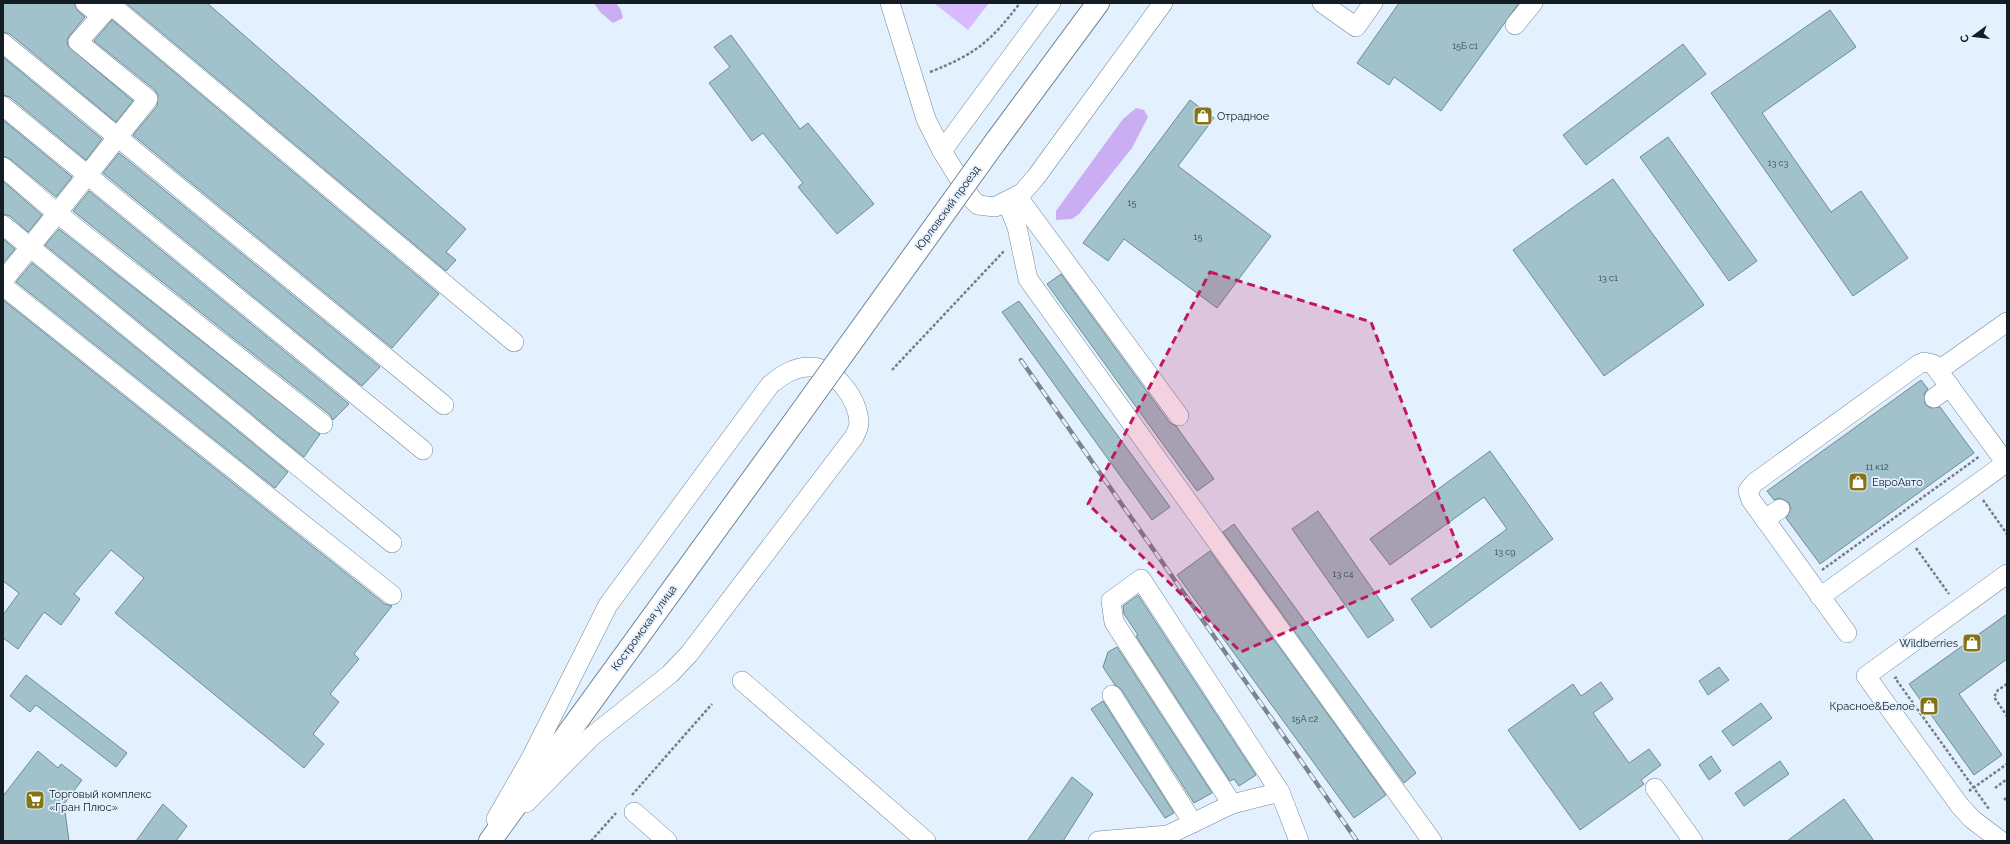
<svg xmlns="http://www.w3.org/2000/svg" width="2010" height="844" font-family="Raleway,sans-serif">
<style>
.green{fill:#d7bbfe}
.forest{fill:#cbadf4}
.building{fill:#a1c2ca;stroke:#6d8c94}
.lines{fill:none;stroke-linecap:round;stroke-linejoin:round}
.minor-casing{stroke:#708699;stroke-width:20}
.major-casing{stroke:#708699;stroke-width:24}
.path{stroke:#737e88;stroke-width:2.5;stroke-dasharray:3 2;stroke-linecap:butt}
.minor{stroke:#fff;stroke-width:19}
.major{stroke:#fff;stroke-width:22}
.rail-casing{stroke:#7a858f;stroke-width:4.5}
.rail{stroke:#e3f1fe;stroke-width:3;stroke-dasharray:9;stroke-linecap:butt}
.major-bridge-casing{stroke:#708699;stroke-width:24;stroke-linecap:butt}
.major-bridge{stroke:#fff;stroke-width:22}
.marked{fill:#c2185b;fill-opacity:0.2;stroke:#c2185b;stroke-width:3;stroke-dasharray:8 5;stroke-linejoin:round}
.labels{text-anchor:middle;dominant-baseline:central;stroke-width:3.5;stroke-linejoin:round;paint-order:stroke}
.number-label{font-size:9px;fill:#37464e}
.poi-label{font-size:11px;fill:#141d24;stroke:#e3f1fe;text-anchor:start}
.street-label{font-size:11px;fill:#141d24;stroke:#e3f1fe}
</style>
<rect width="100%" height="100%" fill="#e3f1fe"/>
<path class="green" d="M 934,3 L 989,3 L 968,30 Z"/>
<g class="forest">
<path d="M 594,3 L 616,3 L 621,10 L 623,18 L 613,23 L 600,12 Z"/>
<path d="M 1136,108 L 1144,110 L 1148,117 L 1132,148 L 1079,214 L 1072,219 L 1056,220 L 1056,211 L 1123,119 Z"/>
</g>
<g class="building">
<path d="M 3,3 L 74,3 L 78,11 L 85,17 L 70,35 L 67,40 L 68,46 L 133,101 L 116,122 L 10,34 L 3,32 Z"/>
<path d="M 126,3 L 207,3 L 466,229 L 446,252 L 456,260 L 446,271 Z"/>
<path d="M 1399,3 L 1519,3 L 1441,111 L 1394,77 L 1389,85 L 1357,63 Z"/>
<path d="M 1830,10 L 1856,47 L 1762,113 L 1831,212 L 1861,191 L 1908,258 L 1853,296 L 1711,93 Z"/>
<path d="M 112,20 L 439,294 L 392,348 L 133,135 L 157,106 L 158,95 L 155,90 L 94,41 Z"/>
<path d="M 731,35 L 800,129 L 808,123 L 874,204 L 837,234 L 798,187 L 803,183 L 763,133 L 752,141 L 709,83 L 730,67 L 714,47 Z"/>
<path d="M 1683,44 L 1706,74 L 1586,165 L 1563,135 Z"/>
<path d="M 3,57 L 102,139 L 86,160 L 10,97 L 3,95 Z"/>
<path d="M 1190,100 L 1214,118 L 1178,166 L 1271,236 L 1217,308 L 1124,239 L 1108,261 L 1083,243 Z"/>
<path d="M 3,120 L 72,177 L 56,197 L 10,159 L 3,156 Z"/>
<path d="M 1668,137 L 1757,261 L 1729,281 L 1640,157 Z"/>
<path d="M 119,153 L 380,367 L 362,386 L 103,173 Z"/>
<path d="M 1613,179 L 1704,305 L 1604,376 L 1513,250 Z"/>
<path d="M 3,181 L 42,215 L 28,232 L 10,216 L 3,214 Z"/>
<path d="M 89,191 L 349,404 L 333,420 L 330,415 L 73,211 Z"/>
<path d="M 59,229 L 320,434 L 304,457 L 45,245 Z"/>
<path d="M 3,239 L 15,249 L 3,263 Z"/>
<path d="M 32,263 L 288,472 L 275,488 L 16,282 Z"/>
<path d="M 1061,274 L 1170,423 L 1176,426 L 1214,479 L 1197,491 L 1047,284 Z"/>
<path d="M 3,300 L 385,604 L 392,606 L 354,654 L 359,659 L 330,694 L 339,702 L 313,734 L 324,744 L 304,768 L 115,613 L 144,578 L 111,550 L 74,594 L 80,599 L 61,625 L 44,612 L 18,649 L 3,638 L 3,615 L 19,593 L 3,581 Z"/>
<path d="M 1019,301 L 1170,507 L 1152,520 L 1002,312 Z"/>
<path d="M 1921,380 L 1928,389 L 1924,394 L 1925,404 L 1930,408 L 1940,407 L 1974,453 L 1820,564 L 1786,518 L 1791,509 L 1789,503 L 1780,498 L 1774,500 L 1767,491 Z"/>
<path d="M 1490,451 L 1553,539 L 1431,628 L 1411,599 L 1507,529 L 1484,497 L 1390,565 L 1370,539 Z"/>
<path d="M 1318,511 L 1394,620 L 1368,638 L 1292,529 Z"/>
<path d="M 1234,524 L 1416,773 L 1404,783 L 1223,532 Z"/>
<path d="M 1210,551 L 1386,795 L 1354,818 L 1177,575 Z"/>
<path d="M 1138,595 L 1256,775 L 1239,786 L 1234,779 L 1230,781 L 1136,636 L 1138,635 L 1124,614 L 1123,606 Z"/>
<path d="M 2007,614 L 2007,659 L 1959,694 L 2002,755 L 1974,775 L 1909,684 Z"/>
<path d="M 1117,647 L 1212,793 L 1194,803 L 1121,689 L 1115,685 L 1103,667 L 1108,652 Z"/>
<path d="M 1719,667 L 1729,680 L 1708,695 L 1699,681 Z"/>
<path d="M 26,675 L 127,753 L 116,767 L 36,705 L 30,712 L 10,696 Z"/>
<path d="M 1601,682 L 1613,699 L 1593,713 L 1629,763 L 1649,749 L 1661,765 L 1641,780 L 1644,784 L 1580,830 L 1508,730 L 1573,684 L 1581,696 Z"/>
<path d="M 1103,701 L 1174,813 L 1165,818 L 1091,709 Z"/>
<path d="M 1761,703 L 1772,718 L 1733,746 L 1722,731 Z"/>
<path d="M 38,751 L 58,768 L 61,764 L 82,780 L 64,804 L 69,841 L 3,841 L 3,796 Z"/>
<path d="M 1711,756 L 1721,771 L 1709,780 L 1699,765 Z"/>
<path d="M 1780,761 L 1789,774 L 1744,806 L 1735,793 Z"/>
<path d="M 1072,777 L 1093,794 L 1063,841 L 1027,841 Z"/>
<path d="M 1844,799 L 1874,841 L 1787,841 Z"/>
<path d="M 163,804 L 187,826 L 176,841 L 136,841 Z"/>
</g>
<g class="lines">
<g class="minor-casing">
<g id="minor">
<path d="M 85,3 L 101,16"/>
<path d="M 890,3 L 926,119 L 942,151 L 971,198 L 978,205 L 995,207 L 1022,193 L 1036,177 L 1163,3"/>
<path d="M 1322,3 L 1356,27 L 1373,3"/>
<path d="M 1515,25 L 1533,3"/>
<path d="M 3,43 L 444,405"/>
<path d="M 3,106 L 423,450"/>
<path d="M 942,151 L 1051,3"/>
<path d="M 3,167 L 57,213 L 323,424"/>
<path d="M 1017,196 L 1179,416"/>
<path d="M 1007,202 L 1017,227 L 1028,279 L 1432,841"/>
<path d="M 3,225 L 392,543"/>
<path d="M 3,281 L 148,99 L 78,42 L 111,5 L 514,342"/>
<path d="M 3,286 L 392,595"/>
<path d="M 1939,370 L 2007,322"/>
<path d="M 1934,398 L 1950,386"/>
<path d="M 1765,519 L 1780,509"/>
<path d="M 1820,597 L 2006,463 L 1933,364 L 1924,362 L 1919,364 L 1754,483 L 1748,491 L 1751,500 L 1847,633"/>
<path d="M 742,681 L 926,841"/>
<path d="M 1112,695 L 1193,823"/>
<path d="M 1655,788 L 1693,841"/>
<path d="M 1232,804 L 1114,622 L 1111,601 L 1141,579 L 1280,792"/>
<path d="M 634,812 L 667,841"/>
<path d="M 496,819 L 531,758 L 608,605 L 770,385 C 782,375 795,366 812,367 C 836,369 858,399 859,423 C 859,427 856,433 854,437 L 689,654 L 670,674 L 591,737 L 526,803"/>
<path d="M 1098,841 L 1168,835 L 1232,804 L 1280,792 L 1299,841"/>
<path d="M 2001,841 L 1972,819 L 1960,806 L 1866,676 L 2007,574"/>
</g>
</g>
<g class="major-casing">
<g id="major">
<path d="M 996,141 L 1098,3"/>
<path d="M 490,841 L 799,415"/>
</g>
</g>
<g class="path">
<path d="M 930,72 C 976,54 990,42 1020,3"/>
<path d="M 892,370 L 1004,251"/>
<path d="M 1983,500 L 2007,534"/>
<path d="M 1916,548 L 1949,594"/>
<path d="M 1822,570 L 1980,456"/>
<path d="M 1897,677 L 1895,678 L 1989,809"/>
<path d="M 2007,684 L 1998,690 L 1994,697 L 2007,716"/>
<path d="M 1995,788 L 2007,779"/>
<path d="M 1969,791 L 2007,764"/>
<path d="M 632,795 L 712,704"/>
<path d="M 2004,800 L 2007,797"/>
<path d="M 591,841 L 616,813"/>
</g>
<use href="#minor" class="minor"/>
<use href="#major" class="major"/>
<g class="rail-casing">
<path id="rail" d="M 1021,360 L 1357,841"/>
</g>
<use href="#rail" class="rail"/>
<g class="major-bridge-casing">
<path id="major-bridge" d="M 799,415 L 996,141"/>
</g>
<use href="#major-bridge" class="major-bridge"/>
</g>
<path class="marked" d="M 1210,272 L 1371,322 L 1461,555 L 1241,652 L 1088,504 Z"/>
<defs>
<g id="shop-square" transform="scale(1)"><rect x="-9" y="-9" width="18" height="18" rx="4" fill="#867315" stroke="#e3f1fe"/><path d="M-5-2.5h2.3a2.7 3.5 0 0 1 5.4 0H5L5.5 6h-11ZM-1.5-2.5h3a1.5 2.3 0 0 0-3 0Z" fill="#fff"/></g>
<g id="supermarket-square" transform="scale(1)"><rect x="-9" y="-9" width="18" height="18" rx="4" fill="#867315" stroke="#e3f1fe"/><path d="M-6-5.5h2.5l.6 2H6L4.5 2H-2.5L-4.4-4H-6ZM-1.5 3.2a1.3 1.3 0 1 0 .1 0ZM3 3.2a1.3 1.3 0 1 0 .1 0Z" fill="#fff"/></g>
</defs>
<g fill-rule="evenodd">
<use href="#shop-square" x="1203" y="116"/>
<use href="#shop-square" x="1858" y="482"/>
<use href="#shop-square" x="1972" y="643"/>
<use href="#shop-square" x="1929" y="706"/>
<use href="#supermarket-square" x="35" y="800"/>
</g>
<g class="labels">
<g class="number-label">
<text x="1465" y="46">15Б с1</text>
<text x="1778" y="163">13 с3</text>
<text x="1132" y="203">15</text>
<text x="1198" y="237">15</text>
<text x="1608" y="278">13 с1</text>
<text x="1877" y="467">11 к12</text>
<text x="1505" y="552">13 с9</text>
<text x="1343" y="574">13 с4</text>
<text x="1305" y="719">15А с2</text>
</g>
<g class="poi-label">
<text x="1217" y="116">Отрадное</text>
<text x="1872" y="482">ЕвроАвто</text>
<text x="1958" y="643" text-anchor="end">Wildberries</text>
<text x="1915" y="706" text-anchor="end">Красное&amp;Белое</text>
<text x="49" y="794">Торговый комплекс<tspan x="49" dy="13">«Гран Плюс»</tspan></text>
</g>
<g class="street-label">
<text transform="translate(948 208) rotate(-54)">Юрловский проезд</text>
<text transform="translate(644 628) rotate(-54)">Костромская улица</text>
</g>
</g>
<rect width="2010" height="844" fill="none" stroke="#141d24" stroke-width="8"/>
<g transform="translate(1974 36) rotate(255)" stroke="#e3f1fe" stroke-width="3" paint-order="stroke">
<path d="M0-3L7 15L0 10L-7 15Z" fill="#141d24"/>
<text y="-6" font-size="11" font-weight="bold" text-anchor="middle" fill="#141d24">С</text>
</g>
</svg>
